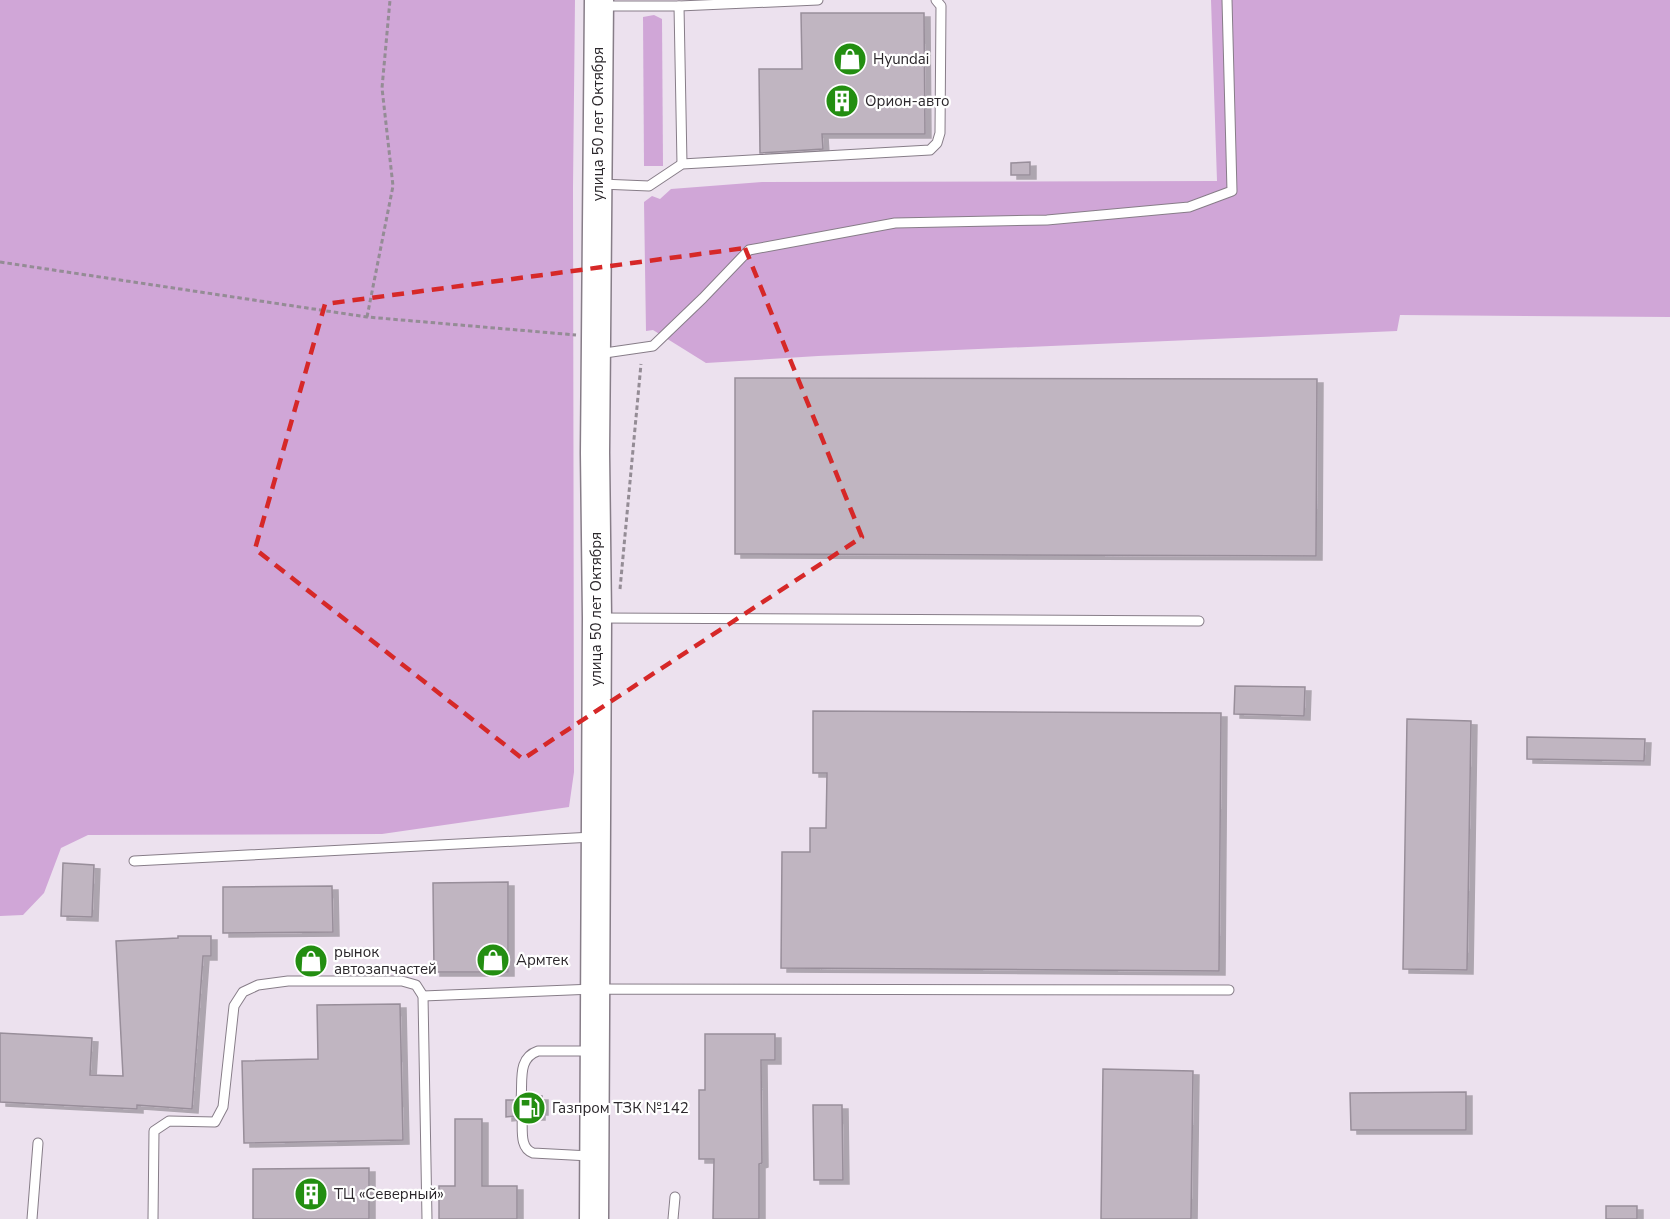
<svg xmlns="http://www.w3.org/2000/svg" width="1670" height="1219" font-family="'Nunito Sans',sans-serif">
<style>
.green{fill:#d0a6d7}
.building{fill:#c0b5c1;stroke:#988e9a;stroke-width:1.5;filter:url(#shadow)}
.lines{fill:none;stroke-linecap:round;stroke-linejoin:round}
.service-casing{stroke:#877d88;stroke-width:11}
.primary-casing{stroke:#877d88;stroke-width:31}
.path{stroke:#948c95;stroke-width:3;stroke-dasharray:4.5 3;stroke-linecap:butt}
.service{stroke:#fff;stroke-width:9}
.primary{stroke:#fff;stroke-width:28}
.marked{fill:none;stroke:#d62828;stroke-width:4.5;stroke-dasharray:12 8;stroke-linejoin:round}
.labels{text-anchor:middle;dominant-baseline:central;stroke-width:4.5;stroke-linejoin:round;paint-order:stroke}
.poi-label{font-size:15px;fill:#2b272b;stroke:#fff;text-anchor:start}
.street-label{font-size:15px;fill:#2b272b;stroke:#fff}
</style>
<defs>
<filter id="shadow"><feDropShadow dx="6" dy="4" stdDeviation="0" flood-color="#0004"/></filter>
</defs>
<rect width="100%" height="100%" fill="#ece1ee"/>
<g class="green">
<path d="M 0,0 L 575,0 L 573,187 L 574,772 L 569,807 L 382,834 L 88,835 L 61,848 L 44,893 L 23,915 L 0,916 Z"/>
<path d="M 1211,0 L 1670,0 L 1670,317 L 1400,315 L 1397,331 L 818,356 L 706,363 L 653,330 L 646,331 L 644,202 L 652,196 L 660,199 L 671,189 L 762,182 L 1217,181 Z"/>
<path d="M 654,15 L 662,19 L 663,166 L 644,166 L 643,17 Z"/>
</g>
<g class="building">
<path d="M 801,13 L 924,13 L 925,134 L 822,134 L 823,149 L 760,153 L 759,69 L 802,69 Z"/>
<path d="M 1030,162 L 1030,175 L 1011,175 L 1011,163 Z"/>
<path d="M 735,378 L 1317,379 L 1316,556 L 735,554 Z"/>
<path d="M 1235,686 L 1305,687 L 1304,716 L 1234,714 Z"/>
<path d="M 813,711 L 1221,713 L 1219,971 L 781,968 L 782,852 L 810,852 L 810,828 L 826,828 L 827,773 L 813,773 Z"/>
<path d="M 1407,719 L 1471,721 L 1467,970 L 1403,969 Z"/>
<path d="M 1527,737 L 1645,739 L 1644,761 L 1527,759 Z"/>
<path d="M 63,863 L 94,865 L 92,917 L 61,916 Z"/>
<path d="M 508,882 L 508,972 L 434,972 L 433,883 Z"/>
<path d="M 332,886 L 333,932 L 223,933 L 223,887 Z"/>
<path d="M 178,936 L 211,936 L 211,956 L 203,956 L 192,1109 L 137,1105 L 137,1109 L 0,1102 L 0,1033 L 92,1038 L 90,1075 L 123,1076 L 116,941 L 178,938 Z"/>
<path d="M 400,1004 L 403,1140 L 244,1143 L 242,1061 L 318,1059 L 317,1005 Z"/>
<path d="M 705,1034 L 775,1034 L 775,1060 L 761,1060 L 762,1163 L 759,1164 L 759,1219 L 713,1219 L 714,1159 L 699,1159 L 699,1090 L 705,1090 Z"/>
<path d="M 1103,1069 L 1193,1071 L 1191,1219 L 1101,1219 Z"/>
<path d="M 1466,1092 L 1466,1130 L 1351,1130 L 1350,1093 Z"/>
<path d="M 528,1096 L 542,1096 L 542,1111 L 539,1111 L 539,1116 L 529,1116 L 527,1112 L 522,1109 L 518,1111 L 515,1116 L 506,1117 L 506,1100 L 514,1100 L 517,1105 L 521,1107 L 527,1103 Z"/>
<path d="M 813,1105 L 842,1105 L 843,1180 L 814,1180 Z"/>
<path d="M 455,1119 L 482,1119 L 482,1186 L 517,1186 L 517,1219 L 439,1219 L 439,1186 L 455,1186 Z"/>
<path d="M 369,1168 L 369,1219 L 253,1219 L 253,1169 Z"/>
<rect x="1606" y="1206" width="31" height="13"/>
</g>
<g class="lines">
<g class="service-casing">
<g id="service">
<path d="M 602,6 L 679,6 L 818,0"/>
<path d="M 679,6 L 682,164"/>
<path d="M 601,184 L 649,186 L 682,164 L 930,150 L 937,143 L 940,133 L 941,6 L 936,0"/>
<path d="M 598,354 L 653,346 L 703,298 L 749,250 L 895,223 L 1047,220 L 1189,207 L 1232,191 L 1227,0"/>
<path d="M 599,618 L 1199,621"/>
<path d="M 134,861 L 593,837"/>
<path d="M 423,996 L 594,989 L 1229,990"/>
<path d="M 521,1100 C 523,1081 517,1058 538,1051 L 593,1051"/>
<path d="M 522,1116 C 523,1129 519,1148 533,1153 L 590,1156"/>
<path d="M 32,1219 L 38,1143"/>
<path d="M 153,1219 L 154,1131 L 169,1121 L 215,1122 L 223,1107 L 234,1006 L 243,992 L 258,985 L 288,981 L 402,981 L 416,985 L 423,996 L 427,1219"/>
<path d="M 673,1219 L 675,1197"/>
</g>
</g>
<g class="primary-casing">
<path id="primary" d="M 594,1219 L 597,618 L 595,453 L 599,0"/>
</g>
<g class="path">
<path d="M 0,262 L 367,317 L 576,335"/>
<path d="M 367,317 L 393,186 L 382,88 L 390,0"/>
<path d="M 620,589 L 641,364"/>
</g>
<use href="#service" class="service"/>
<use href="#primary" class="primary"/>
</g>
<path class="marked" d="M 745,248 L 862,537 L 523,759 L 255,549 L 325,304 Z"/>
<defs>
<g id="shop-disc" transform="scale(1.725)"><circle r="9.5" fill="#238e11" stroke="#fff"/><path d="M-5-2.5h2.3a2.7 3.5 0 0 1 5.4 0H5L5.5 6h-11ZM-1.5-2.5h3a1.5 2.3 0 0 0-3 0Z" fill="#fff"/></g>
<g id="building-disc" transform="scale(1.725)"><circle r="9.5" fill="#238e11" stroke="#fff"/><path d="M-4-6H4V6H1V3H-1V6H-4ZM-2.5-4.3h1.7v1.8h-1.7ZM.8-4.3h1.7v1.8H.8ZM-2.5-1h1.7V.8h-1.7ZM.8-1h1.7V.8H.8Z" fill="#fff"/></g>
<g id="fuel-disc" transform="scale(1.725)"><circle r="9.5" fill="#238e11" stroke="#fff"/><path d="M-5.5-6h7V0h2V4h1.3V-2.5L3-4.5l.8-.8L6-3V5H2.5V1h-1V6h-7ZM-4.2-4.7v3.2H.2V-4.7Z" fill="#fff"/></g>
</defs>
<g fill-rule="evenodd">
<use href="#shop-disc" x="850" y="59"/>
<use href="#building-disc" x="842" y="101"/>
<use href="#shop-disc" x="493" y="960"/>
<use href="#shop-disc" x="311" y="961"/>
<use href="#fuel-disc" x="529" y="1108"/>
<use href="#building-disc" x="311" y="1194"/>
</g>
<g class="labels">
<g class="poi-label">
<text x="873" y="59">Hyundai</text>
<text x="865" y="101">Орион-авто</text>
<text x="334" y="952">рынок<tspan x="334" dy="17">автозапчастей</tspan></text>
<text x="516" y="960">Армтек</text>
<text x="552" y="1108">Газпром ТЗК №142</text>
<text x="334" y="1194">ТЦ «Северный»</text>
</g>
<g class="street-label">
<text transform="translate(598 124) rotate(-90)">улица 50 лет Октября</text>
<text transform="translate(596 609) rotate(-90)">улица 50 лет Октября</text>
</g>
</g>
</svg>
